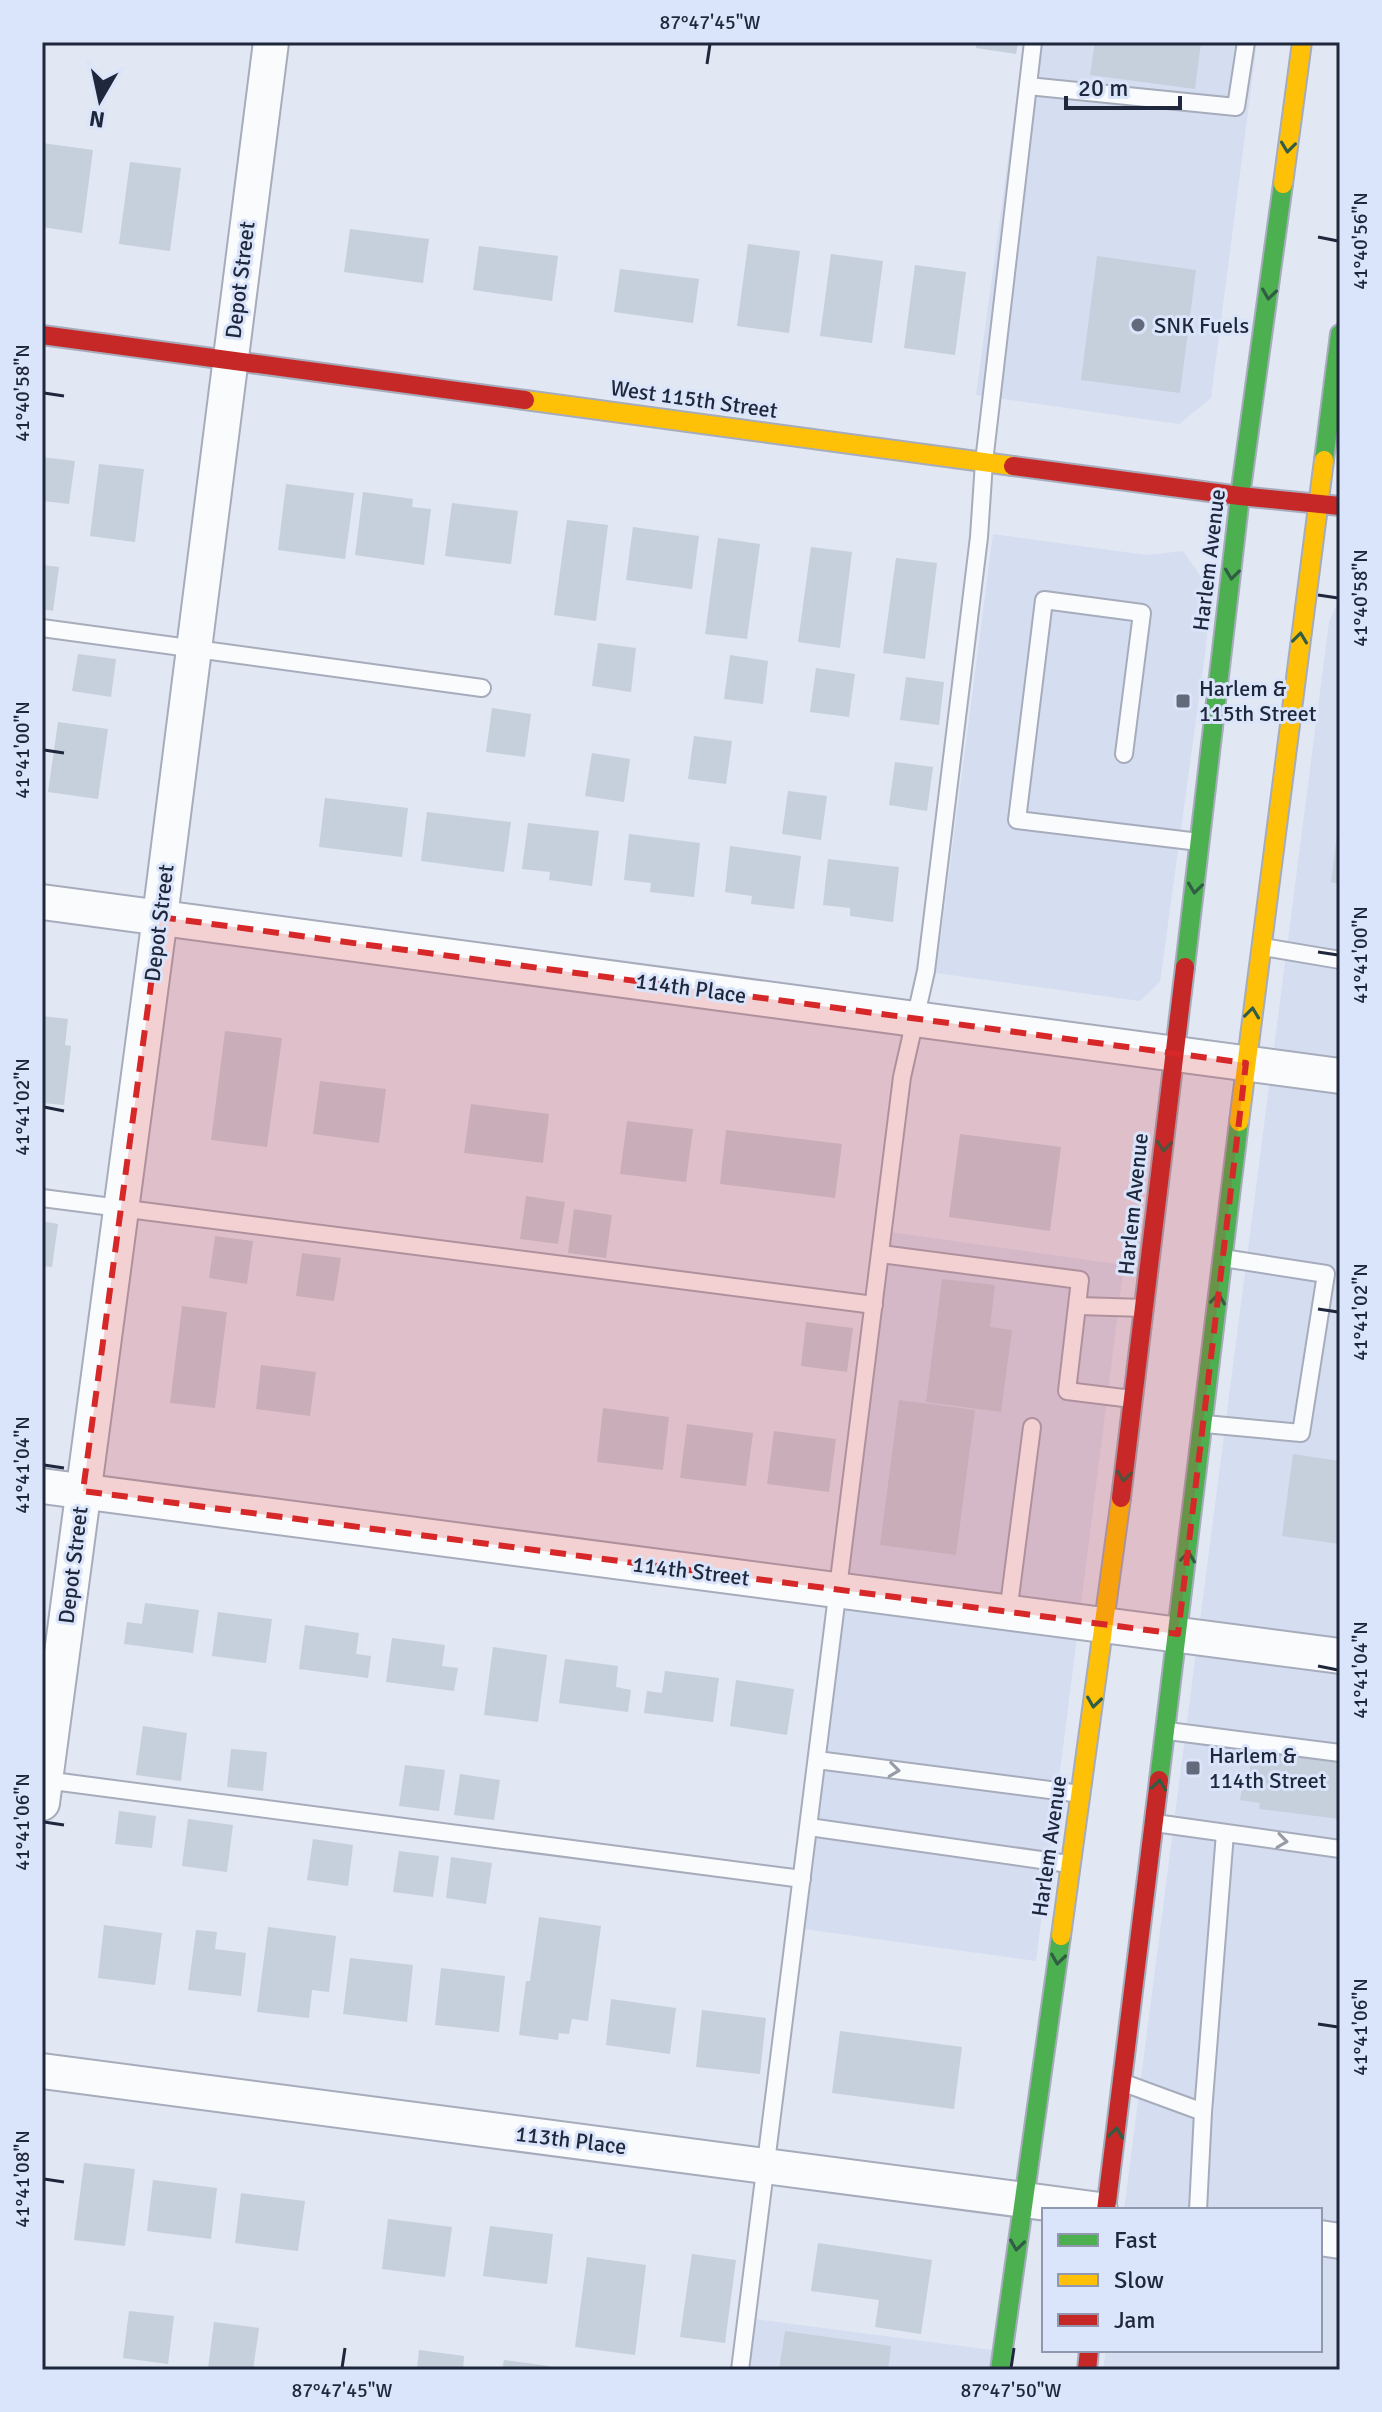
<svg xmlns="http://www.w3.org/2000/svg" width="1382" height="2412" font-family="Signika,sans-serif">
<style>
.built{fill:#d5ddf0}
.building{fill:#c6cfdc}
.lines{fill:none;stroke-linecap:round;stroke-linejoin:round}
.lane-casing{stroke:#a6acbb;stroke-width:20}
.street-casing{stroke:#a6acbb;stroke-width:38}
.fast-casing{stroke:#a6acbb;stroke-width:22}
.slow-casing{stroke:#a6acbb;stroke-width:22}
.jam-casing{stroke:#a6acbb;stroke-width:22}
.lane{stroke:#fafbfd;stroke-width:16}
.street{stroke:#fafbfd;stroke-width:34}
.fast{stroke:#4caf50;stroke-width:18}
.slow{stroke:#ffc107;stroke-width:18}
.jam{stroke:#c62828;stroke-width:18}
.oneway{stroke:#305d43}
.oneway2{stroke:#979ca6}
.marked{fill:#d62828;fill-opacity:0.2;stroke:#d62828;stroke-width:6;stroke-dasharray:16 10;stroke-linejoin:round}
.ticks{fill:none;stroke:#1e273b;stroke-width:3}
.poi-dot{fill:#626a7b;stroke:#dae4fa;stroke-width:3}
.labels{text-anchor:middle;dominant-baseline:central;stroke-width:6;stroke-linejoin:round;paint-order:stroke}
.street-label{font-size:22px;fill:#1e273b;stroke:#dae4fa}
.poi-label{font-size:22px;fill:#1e273b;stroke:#dae4fa;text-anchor:start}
.neatline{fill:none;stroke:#1e273b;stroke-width:3}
.ticks-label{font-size:20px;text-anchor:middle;fill:#1e273b}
</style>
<rect width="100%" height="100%" fill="#e1e7f3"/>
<g class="built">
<path d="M 1024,42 L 1257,42 L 1211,398 L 1179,424 L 976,395 Z"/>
<path d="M 993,534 L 1147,555 L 1183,551 L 1202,578 L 1208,617 L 1206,647 L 1160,982 L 1140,1001 L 936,973 Z"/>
<path d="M 1340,597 L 1340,2370 L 1103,2370 L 1106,2350 L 1320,2350 L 1320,2210 L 1124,2210 L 1329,622 Z"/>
<path d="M 884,1231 L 1124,1265 L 1036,1961 L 796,1928 Z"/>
<path d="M 746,2318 L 992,2350 L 989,2370 L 740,2370 Z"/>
</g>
<g class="building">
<path d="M 977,42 L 1018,42 L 1016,54 L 976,48 Z"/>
<path d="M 1095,42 L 1201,42 L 1195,89 L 1090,75 Z"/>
<path d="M 42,143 L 93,150 L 82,233 L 42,227 Z"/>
<path d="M 130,162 L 181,168 L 170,251 L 119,244 Z"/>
<path d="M 350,229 L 429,239 L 423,283 L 344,272 Z"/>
<path d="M 748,244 L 800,251 L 789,333 L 737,326 Z"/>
<path d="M 479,246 L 558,256 L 552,301 L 473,290 Z"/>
<path d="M 831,254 L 883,261 L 872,343 L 820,336 Z"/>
<path d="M 1097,256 L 1196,270 L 1180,393 L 1081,380 Z"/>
<path d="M 915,265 L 966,272 L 955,355 L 904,348 Z"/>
<path d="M 620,269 L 699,279 L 693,323 L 614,312 Z"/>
<path d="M 42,457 L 75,461 L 69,504 L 42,501 Z"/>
<path d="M 99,464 L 144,469 L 135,542 L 90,536 Z"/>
<path d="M 286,484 L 354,493 L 345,559 L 278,550 Z"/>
<path d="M 363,492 L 413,499 L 412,507 L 431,509 L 424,565 L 355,555 Z"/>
<path d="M 452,503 L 518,511 L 511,564 L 445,556 Z"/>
<path d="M 567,520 L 608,525 L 596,621 L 554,615 Z"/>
<path d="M 633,527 L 699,536 L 692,589 L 626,580 Z"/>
<path d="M 718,538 L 760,544 L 747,639 L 705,634 Z"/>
<path d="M 811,547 L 852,552 L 840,648 L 798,642 Z"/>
<path d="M 896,558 L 937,563 L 925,659 L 883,653 Z"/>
<path d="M 42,565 L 59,567 L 53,611 L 42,609 Z"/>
<path d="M 598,643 L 636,648 L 631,692 L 592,686 Z"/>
<path d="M 78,654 L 116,659 L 111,697 L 72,691 Z"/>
<path d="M 730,655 L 768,661 L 763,704 L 724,699 Z"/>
<path d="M 816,668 L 855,674 L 849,717 L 810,712 Z"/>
<path d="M 906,677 L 944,682 L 939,725 L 900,720 Z"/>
<path d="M 492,708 L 531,714 L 525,757 L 486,752 Z"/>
<path d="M 58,722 L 108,729 L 98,799 L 48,792 Z"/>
<path d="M 694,736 L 732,741 L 726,784 L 688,779 Z"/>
<path d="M 592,753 L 630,759 L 624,802 L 585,796 Z"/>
<path d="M 895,762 L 933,767 L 927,811 L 889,805 Z"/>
<path d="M 788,791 L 827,796 L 821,840 L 782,834 Z"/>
<path d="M 325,798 L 408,808 L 402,857 L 319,847 Z"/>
<path d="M 427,812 L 511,822 L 504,872 L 421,861 Z"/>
<path d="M 528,823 L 599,831 L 592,886 L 549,880 L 550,872 L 522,869 Z"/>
<path d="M 1338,826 L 1340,826 L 1340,884 L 1331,882 Z"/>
<path d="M 629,834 L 700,843 L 694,897 L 650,892 L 651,883 L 624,880 Z"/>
<path d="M 730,846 L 801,856 L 794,909 L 751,904 L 752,896 L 725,892 Z"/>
<path d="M 828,859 L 899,867 L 893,922 L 850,916 L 850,908 L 823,905 Z"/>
<path d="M 42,1016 L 68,1019 L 65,1045 L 71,1046 L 64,1105 L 42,1103 Z"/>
<path d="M 225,1031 L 282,1038 L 267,1147 L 211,1140 Z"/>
<path d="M 320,1081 L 386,1089 L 379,1143 L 313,1134 Z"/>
<path d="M 471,1104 L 549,1114 L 543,1163 L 464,1153 Z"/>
<path d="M 627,1121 L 693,1129 L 686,1182 L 620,1174 Z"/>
<path d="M 726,1130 L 842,1144 L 835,1198 L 720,1184 Z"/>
<path d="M 960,1134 L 1061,1147 L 1050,1231 L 949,1217 Z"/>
<path d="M 526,1196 L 565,1202 L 558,1244 L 520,1239 Z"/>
<path d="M 574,1209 L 612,1215 L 606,1258 L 568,1253 Z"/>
<path d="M 42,1221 L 58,1224 L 52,1267 L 42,1266 Z"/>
<path d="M 215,1236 L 253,1241 L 247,1284 L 209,1278 Z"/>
<path d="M 302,1253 L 341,1258 L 334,1301 L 296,1296 Z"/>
<path d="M 942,1279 L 995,1285 L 990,1327 L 1012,1330 L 1001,1412 L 926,1402 Z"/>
<path d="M 182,1306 L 227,1312 L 215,1408 L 170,1403 Z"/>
<path d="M 806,1322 L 853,1328 L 847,1372 L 801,1366 Z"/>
<path d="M 261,1365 L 316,1372 L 310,1416 L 256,1409 Z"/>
<path d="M 899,1400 L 975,1410 L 956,1555 L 880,1545 Z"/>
<path d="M 603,1408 L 669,1417 L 663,1470 L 597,1462 Z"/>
<path d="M 687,1424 L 753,1433 L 746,1486 L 680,1478 Z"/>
<path d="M 774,1431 L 836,1439 L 829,1492 L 767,1484 Z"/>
<path d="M 1293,1454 L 1340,1461 L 1340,1544 L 1282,1536 Z"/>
<path d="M 145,1603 L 199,1610 L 193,1653 L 124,1644 L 127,1622 L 142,1624 Z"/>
<path d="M 218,1612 L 272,1619 L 266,1663 L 212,1656 Z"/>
<path d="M 305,1625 L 359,1633 L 356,1654 L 371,1656 L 368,1678 L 299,1669 Z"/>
<path d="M 392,1638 L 445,1645 L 442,1666 L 458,1668 L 454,1691 L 386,1682 Z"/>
<path d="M 493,1647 L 547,1655 L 538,1722 L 484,1715 Z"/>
<path d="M 565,1659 L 618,1666 L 616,1687 L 631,1690 L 628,1712 L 559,1703 Z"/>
<path d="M 665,1671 L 719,1678 L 713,1722 L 644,1713 L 647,1691 L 662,1693 Z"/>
<path d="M 736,1680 L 794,1689 L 787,1735 L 730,1726 Z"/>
<path d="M 143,1726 L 187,1733 L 181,1781 L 136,1775 Z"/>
<path d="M 231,1749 L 267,1752 L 263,1791 L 227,1787 Z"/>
<path d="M 1270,1751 L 1340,1760 L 1340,1819 L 1259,1809 L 1260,1803 L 1240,1800 L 1242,1788 L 1247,1789 L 1252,1756 L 1269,1759 Z"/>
<path d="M 405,1765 L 445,1770 L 439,1811 L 399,1806 Z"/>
<path d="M 460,1774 L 500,1780 L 494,1820 L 454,1815 Z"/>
<path d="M 119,1811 L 156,1816 L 152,1848 L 115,1844 Z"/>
<path d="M 188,1819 L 233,1825 L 227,1872 L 182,1866 Z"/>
<path d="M 313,1839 L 353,1845 L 348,1886 L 307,1880 Z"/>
<path d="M 399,1851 L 439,1856 L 433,1897 L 393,1892 Z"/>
<path d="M 451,1857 L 492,1863 L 486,1904 L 446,1898 Z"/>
<path d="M 539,1917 L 601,1926 L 588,2021 L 572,2019 L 569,2034 L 559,2033 L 558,2040 L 519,2035 L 526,1981 L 530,1981 Z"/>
<path d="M 104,1925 L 162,1933 L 155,1985 L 98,1978 Z"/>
<path d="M 268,1927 L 336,1936 L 329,1992 L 312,1990 L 309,2018 L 257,2012 Z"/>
<path d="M 196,1930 L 217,1932 L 215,1949 L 246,1953 L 241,1996 L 188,1990 Z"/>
<path d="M 350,1958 L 413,1965 L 407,2022 L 343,2014 Z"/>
<path d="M 441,1968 L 505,1976 L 499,2032 L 435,2025 Z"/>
<path d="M 611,1999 L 676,2008 L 670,2054 L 606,2045 Z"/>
<path d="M 702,2010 L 766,2018 L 760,2074 L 696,2067 Z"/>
<path d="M 840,2031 L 962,2047 L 954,2109 L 832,2093 Z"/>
<path d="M 84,2163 L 135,2169 L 125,2246 L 74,2240 Z"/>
<path d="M 153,2180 L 217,2188 L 211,2239 L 147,2231 Z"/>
<path d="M 241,2193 L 305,2201 L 298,2251 L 235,2243 Z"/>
<path d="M 388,2219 L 452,2227 L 445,2277 L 382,2269 Z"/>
<path d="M 490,2226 L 553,2234 L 547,2284 L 483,2276 Z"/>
<path d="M 818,2243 L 932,2260 L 921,2334 L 875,2327 L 879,2300 L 811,2291 Z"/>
<path d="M 692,2254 L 736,2260 L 725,2343 L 680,2337 Z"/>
<path d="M 587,2257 L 646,2265 L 635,2355 L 575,2347 Z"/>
<path d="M 129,2311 L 174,2316 L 168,2364 L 123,2358 Z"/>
<path d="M 214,2322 L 259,2328 L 253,2370 L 208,2369 Z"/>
<path d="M 785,2331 L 891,2346 L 888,2370 L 779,2370 Z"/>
<path d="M 419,2350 L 464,2356 L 463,2370 L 417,2370 Z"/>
<path d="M 504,2360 L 549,2366 L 548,2370 L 502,2370 Z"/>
</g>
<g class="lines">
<g class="lane-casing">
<g id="lane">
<path d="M 1028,86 L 1236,107 L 1246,42"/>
<path d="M 42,628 L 482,688"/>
<path d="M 1124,754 L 1142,613 L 1044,600 L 1017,820 L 1199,842"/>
<path d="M 1263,947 L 1340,960"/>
<path d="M 42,1198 L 874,1305"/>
<path d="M 881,1254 L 1080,1280 L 1067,1391 L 1132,1399"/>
<path d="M 1078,1306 L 1145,1308"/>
<path d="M 1205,1424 L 1301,1433 L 1326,1274 L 1223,1258"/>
<path d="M 1008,1613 L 1032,1427"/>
<path d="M 1168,1731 L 1340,1753"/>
<path d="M 817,1760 L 1081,1794"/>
<path d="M 45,1780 L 802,1879"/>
<path d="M 1155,1823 L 1340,1849"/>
<path d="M 809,1827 L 1069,1864"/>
<path d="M 1124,2083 L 1203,2112 L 1198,2210"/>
<path d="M 1203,2112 L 1225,1833"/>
<path d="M 740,2370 L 902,1077 L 926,971 L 979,537 L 984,462 L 1033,42"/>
</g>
</g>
<g class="street-casing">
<g id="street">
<path d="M 42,902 L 1340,1076"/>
<path d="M 42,1486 L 1340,1656"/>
<path d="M 42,1803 L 160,917 L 271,42"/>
<path d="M 42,2071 L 1100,2210"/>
<path d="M 1320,2238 L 1340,2241"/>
</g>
</g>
<g class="fast-casing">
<g id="fast">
<path d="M 1324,460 L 1340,334"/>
<path d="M 1185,967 L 1240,496 L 1283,184"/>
<path d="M 1159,1780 L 1239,1122"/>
<path d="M 1000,2370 L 1061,1936"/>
</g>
</g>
<g class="slow-casing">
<g id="slow">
<path d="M 1283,184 L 1302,42"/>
<path d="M 525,400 L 1013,466"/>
<path d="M 1239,1122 L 1324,460"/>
<path d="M 1061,1936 L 1121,1498"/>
</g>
</g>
<g class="jam-casing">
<g id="jam">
<path d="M 42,335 L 525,400"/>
<path d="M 1013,466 L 1240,496 L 1340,506"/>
<path d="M 1121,1498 L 1185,967"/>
<path d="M 1106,2210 L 1159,1780"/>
<path d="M 1087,2370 L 1089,2350"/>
</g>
</g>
<use href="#lane" class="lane"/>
<use href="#street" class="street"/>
<use href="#fast" class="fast"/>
<use href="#slow" class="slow"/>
<use href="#jam" class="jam"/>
</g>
<defs><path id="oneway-chevron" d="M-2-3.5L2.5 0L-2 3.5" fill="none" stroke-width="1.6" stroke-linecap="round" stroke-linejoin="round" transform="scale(2)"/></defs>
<g class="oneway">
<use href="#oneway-chevron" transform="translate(1288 147) rotate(97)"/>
<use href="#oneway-chevron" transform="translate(1269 294) rotate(98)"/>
<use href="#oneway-chevron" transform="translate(1232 574) rotate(97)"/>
<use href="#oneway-chevron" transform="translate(1300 638) rotate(-83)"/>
<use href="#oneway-chevron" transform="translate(1195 888) rotate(97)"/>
<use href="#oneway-chevron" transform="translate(1252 1013) rotate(-83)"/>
<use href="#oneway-chevron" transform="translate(1164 1146) rotate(96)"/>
<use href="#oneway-chevron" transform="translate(1218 1299) rotate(-83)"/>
<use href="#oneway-chevron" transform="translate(1124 1476) rotate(97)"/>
<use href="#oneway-chevron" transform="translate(1188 1557) rotate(-83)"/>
<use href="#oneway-chevron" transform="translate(1094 1702) rotate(98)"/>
<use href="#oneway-chevron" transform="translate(1159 1785) rotate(-83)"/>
<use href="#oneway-chevron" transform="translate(1058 1959) rotate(98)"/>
<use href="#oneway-chevron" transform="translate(1116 2133) rotate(-83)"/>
<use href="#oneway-chevron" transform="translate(1017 2245) rotate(98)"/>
</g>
<g class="oneway2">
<use href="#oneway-chevron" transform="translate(894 1770) rotate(7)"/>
<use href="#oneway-chevron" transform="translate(1282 1841) rotate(8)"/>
</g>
<path class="marked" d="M 160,917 L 1246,1063 L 1178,1634 L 83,1491 Z"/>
<path class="ticks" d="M 707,64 L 710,44M 1318,237 L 1338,241M 44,393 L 64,396M 1318,595 L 1338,598M 44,750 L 64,753M 1318,952 L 1338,955M 44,1107 L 64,1111M 1318,1309 L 1338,1312M 44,1465 L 64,1468M 1318,1666 L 1338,1670M 44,1822 L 64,1825M 1318,2024 L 1338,2027M 44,2179 L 64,2182M 342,2368 L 345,2348M 1011,2368 L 1014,2348"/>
<g class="poi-dot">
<circle cx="1138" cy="325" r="8"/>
<rect x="1175" y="693" width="16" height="16" rx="4"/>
<rect x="1185" y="1760" width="16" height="16" rx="4"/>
</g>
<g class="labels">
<g class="street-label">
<text transform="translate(240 280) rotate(-83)">Depot Street</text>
<text transform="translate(694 399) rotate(8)">West 115th Street</text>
<text transform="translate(1209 560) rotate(-83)">Harlem Avenue</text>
<text transform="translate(159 923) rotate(-83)">Depot Street</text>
<text transform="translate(691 988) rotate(8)">114th Place</text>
<text transform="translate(1133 1204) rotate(-84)">Harlem Avenue</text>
<text transform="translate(73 1565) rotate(-83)">Depot Street</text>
<text transform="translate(691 1571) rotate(7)">114th Street</text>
<text transform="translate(1049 1846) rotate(-82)">Harlem Avenue</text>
<text transform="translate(571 2140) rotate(7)">113th Place</text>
</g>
<g class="poi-label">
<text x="1154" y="325">SNK Fuels</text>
<text x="1199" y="688">Harlem &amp;<tspan x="1199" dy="25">115th Street</tspan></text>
<text x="1209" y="1755">Harlem &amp;<tspan x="1209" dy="25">114th Street</tspan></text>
</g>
</g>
<rect width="1382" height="2412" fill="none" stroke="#dae4fa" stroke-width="88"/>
<rect x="1042" y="2208" width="280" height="144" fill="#dae4fa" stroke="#8f98ae" stroke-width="2"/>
<rect x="1058" y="2234" width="40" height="12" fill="#4caf50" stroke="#8f98ae" stroke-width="2"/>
<text x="1114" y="2248" font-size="24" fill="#1e273b">Fast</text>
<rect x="1058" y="2274" width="40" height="12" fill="#ffc107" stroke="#8f98ae" stroke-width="2"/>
<text x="1114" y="2288" font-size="24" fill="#1e273b">Slow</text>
<rect x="1058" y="2314" width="40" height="12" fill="#c62828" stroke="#8f98ae" stroke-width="2"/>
<text x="1114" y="2328" font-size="24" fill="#1e273b">Jam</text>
<g transform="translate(100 100) rotate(189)" stroke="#dae4fa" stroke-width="6" paint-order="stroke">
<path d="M0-6L14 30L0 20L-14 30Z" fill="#1e273b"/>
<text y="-12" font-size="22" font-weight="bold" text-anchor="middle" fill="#1e273b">N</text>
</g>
<path d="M1066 96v12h114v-12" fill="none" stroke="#1e273b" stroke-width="4"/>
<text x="1078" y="96" font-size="24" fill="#1e273b" stroke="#dae4fa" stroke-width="6" paint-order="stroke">20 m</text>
<rect x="44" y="44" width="1294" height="2324" class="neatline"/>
<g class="ticks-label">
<text x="710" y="29">87°47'45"W</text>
<text transform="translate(1360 241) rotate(-90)" y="7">41°40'56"N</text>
<text transform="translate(22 393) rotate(-90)" y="7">41°40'58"N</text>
<text transform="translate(1360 598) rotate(-90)" y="7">41°40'58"N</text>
<text transform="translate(22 750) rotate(-90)" y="7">41°41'00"N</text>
<text transform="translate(1360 955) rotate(-90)" y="7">41°41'00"N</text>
<text transform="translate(22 1107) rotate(-90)" y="7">41°41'02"N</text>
<text transform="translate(1360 1312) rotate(-90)" y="7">41°41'02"N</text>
<text transform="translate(22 1465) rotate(-90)" y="7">41°41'04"N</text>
<text transform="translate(1360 1670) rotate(-90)" y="7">41°41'04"N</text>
<text transform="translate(22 1822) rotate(-90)" y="7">41°41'06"N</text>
<text transform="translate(1360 2027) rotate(-90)" y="7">41°41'06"N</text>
<text transform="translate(22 2179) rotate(-90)" y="7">41°41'08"N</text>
<text x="342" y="2397">87°47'45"W</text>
<text x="1011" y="2397">87°47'50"W</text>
</g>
</svg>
